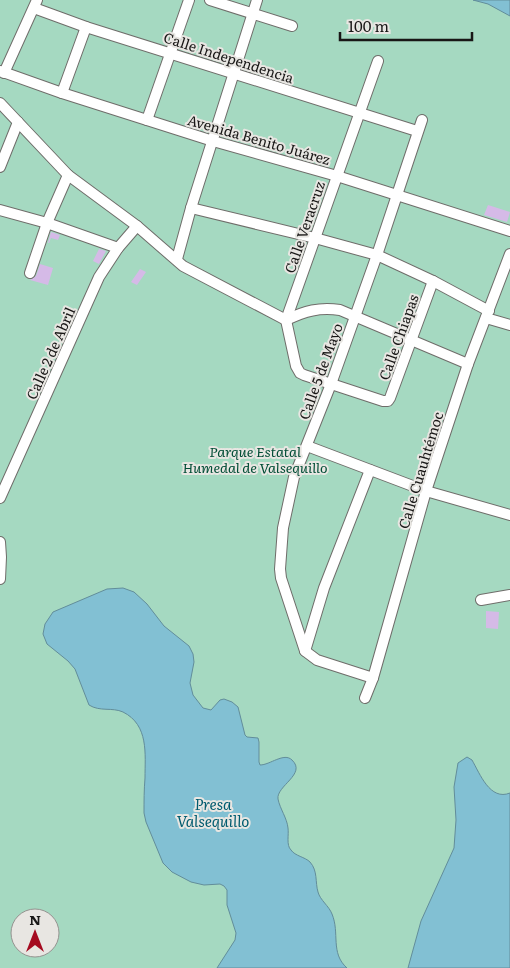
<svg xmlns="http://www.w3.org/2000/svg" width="510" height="968" font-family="Literata,serif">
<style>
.green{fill:#a5d9c1;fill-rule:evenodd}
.water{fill:#82c0d3;stroke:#628d9a}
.building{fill:#d5bae7}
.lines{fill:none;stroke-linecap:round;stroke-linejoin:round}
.street-casing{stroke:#6f6d6a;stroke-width:12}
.street{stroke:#fff;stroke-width:10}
.labels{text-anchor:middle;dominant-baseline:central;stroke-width:4;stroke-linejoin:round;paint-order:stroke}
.street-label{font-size:14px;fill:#181716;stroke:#e8e6e2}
.park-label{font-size:14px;font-style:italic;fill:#004d35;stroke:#e8e6e2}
.water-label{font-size:15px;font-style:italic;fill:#005b6f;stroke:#e8e6e2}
</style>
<rect width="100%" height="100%" fill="#e8e6e2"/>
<path class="green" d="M 0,0 L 510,0 L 510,968 L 0,968 ZM 20,918 L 50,918 L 50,948 L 20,948 Z"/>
<g class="water">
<path d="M 473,0 L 510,0 L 510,16 L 488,4 Z"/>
<path d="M 123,588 L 134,592 L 147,604 L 164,626 L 189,646 L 193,654 L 194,662 L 190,683 L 193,695 L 203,708 L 211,710 L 220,700 L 224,699 L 232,702 L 238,707 L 245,735 L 247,737 L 258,738 L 259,742 L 259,762 L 260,765 C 270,765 284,752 292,760 C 307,774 276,786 278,799 C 280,809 287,818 288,828 C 289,835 286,845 291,850 C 295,856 305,857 310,862 C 318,871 315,882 318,892 C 320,900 329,906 332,914 C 340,933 330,953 347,968 L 217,968 L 235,940 L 236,933 L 227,905 L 227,890 L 224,886 L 220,884 L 204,885 L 191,882 L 172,872 L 163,863 L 146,822 L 144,813 C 144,801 144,790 145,778 C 145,754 149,725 123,712 C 112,707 100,712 89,705 L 75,669 L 68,661 L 47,644 L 43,634 L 45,624 L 53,612 L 107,589 Z"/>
<path d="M 467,757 L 472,760 C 480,774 490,801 510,793 L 510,968 L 408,968 L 421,921 L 454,848 L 456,820 L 454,787 L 458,763 Z"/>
</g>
<g class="building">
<path d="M 488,205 L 510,212 L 507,222 L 484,215 Z"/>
<path d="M 51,232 L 60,235 L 58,240 L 51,238 L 49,243 L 48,243 Z"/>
<path d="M 99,249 L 106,251 L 99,264 L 93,261 Z"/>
<path d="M 40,264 L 53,268 L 48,285 L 30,280 L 36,276 Z"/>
<path d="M 140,269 L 146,272 L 137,285 L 131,282 Z"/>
<path d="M 486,611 L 499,612 L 498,629 L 486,628 Z"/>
</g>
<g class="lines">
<g class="street-casing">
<g id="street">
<path d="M 210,0 L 292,26"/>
<path d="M 34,8 L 86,27 L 417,131"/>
<path d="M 378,61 L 286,320 L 296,366 L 300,373 L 304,375 L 383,401 L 388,401 L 390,398 L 433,281"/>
<path d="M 0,71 L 62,93 L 213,141 L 337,176 L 510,231"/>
<path d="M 4,73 L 37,0"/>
<path d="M 62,93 L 86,27"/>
<path d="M 0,103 L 68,175 L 137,226 L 183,266 L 286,320"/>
<path d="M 147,120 L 189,0"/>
<path d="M 0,167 L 18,122"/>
<path d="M 191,208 L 315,238 L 377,255 L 433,281 L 489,311"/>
<path d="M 0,210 L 47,223 L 118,248"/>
<path d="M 177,259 L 191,208 L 257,0"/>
<path d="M 30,273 L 47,223 L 68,175"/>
<path d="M 486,318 L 510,325"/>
<path d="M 286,320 C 305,311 319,307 340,310 L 468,364"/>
<path d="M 307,446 L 426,491 L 510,515"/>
<path d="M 0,498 L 99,277 L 118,248 L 137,226"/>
<path d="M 0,542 L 1,557 L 0,579"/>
<path d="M 481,600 L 510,595"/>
<path d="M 305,651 L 324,588 L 370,470"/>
<path d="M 373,678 L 317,660 L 305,651 L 281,578 L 280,569 L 283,528 L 294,477 L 331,384 L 377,255 L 422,120"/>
<path d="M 365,698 L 373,678 L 426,491 L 468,364 L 510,254"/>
</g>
</g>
<use href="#street" class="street"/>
</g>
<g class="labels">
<g class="street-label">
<text transform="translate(229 57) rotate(18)">Calle Independencia</text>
<text transform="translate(259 139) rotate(16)">Avenida Benito Juárez</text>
<text transform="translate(304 227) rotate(-71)">Calle Veracruz</text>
<text transform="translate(398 337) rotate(-70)">Calle Chiapas</text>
<text transform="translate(50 353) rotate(-66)">Calle 2 de Abril</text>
<text transform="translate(320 371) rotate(-70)">Calle 5 de Mayo</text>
<text transform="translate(420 470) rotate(-73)">Calle Cuauhtémoc</text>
</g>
<g class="park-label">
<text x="255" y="451">Parque Estatal<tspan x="255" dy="16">Humedal de Valsequillo</tspan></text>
</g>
<g class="water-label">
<text x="213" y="803">Presa<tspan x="213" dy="17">Valsequillo</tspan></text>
</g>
</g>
<g transform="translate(35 933)"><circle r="24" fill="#e8e6e2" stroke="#959390"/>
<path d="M0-4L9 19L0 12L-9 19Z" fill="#a50b20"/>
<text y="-8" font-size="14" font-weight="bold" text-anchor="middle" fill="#181716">N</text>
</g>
<path d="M340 32v8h132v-8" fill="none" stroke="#181716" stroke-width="2.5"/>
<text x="348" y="32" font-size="15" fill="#181716" stroke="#e8e6e2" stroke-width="4" paint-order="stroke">100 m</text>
</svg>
